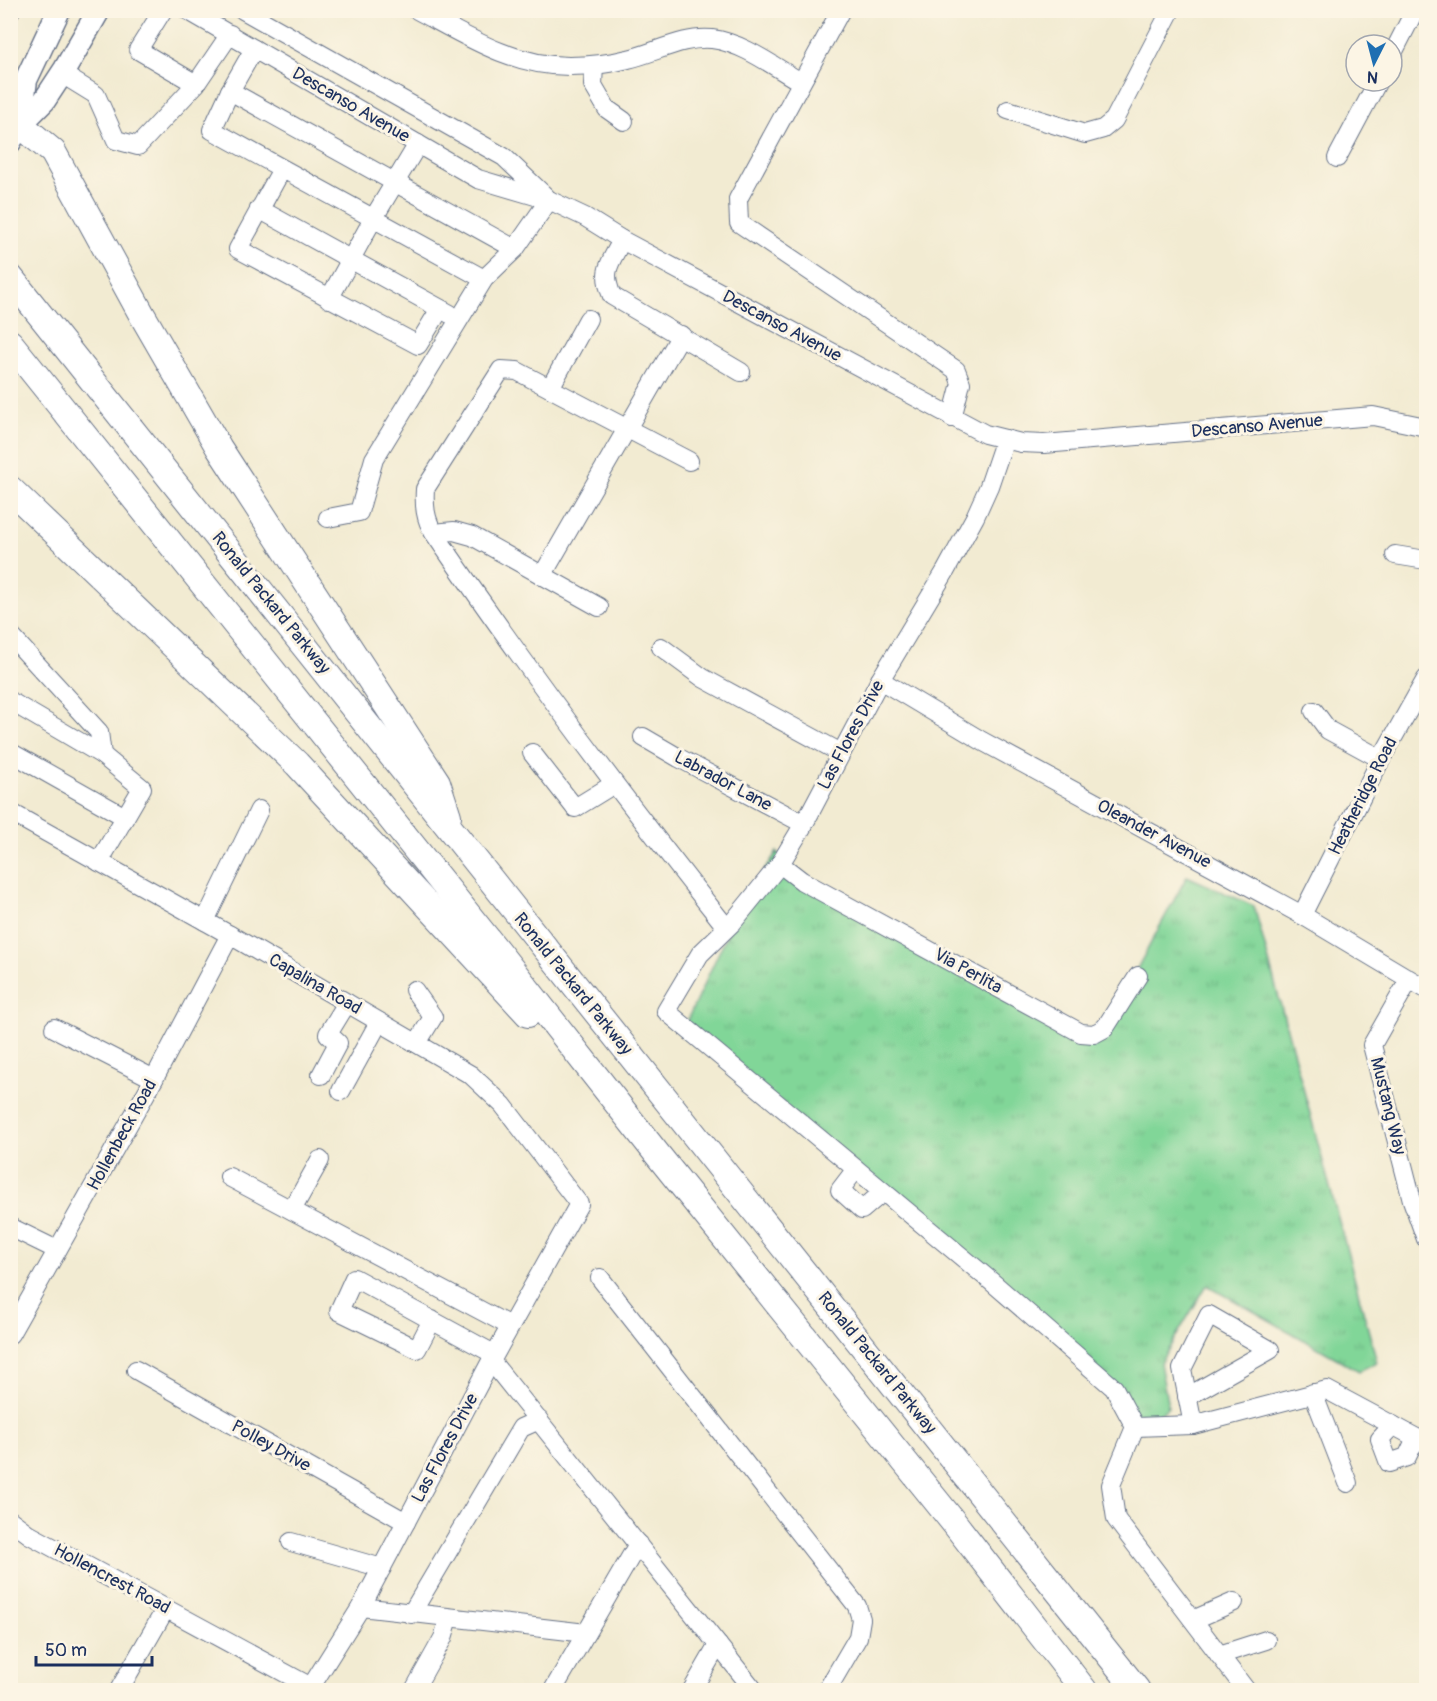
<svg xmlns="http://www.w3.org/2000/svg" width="1437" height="1701" font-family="Pangolin,sans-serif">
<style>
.grass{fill:url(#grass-tufts);stroke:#4e827b;stroke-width:1.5}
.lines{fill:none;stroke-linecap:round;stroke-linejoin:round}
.minor-casing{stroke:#667187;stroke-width:20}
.major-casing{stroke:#667187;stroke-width:25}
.highway-casing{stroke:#667187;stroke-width:28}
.minor{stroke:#fff;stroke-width:18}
.major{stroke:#fff;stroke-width:22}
.highway{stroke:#fff;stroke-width:26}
.labels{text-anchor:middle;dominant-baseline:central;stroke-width:6;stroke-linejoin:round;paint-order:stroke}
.street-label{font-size:18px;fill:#1b2f5e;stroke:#fcf5e5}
</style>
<defs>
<pattern id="grass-tufts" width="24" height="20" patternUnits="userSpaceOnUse" patternTransform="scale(1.5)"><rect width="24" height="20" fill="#81d698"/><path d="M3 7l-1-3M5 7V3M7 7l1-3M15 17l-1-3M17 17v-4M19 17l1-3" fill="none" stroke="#6fb885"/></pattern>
</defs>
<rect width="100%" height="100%" fill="#fcf5e5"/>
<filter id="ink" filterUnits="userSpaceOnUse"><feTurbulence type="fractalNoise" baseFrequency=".0167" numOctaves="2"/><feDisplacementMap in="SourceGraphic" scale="12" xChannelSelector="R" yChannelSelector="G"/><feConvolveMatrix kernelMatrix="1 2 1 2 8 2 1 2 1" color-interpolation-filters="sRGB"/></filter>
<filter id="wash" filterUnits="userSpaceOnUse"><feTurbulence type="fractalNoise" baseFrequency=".008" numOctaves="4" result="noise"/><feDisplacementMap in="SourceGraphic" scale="24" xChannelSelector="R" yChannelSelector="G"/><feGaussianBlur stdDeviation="1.35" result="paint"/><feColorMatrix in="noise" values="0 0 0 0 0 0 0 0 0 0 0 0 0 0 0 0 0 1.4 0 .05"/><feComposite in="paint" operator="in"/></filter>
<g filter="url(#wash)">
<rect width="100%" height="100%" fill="#f2ebd2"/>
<path class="grass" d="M 777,852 L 802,881 L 1081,1033 L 1105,1028 L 1187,876 L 1254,906 L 1377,1362 L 1359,1371 L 1207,1285 L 1160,1363 L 1168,1407 L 1142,1431 L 1114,1388 L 684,1027 L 741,905 Z"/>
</g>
<g filter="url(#ink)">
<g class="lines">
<g class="minor-casing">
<g id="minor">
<path d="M 163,10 L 138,50 L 196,84 L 230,34"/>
<path d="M 187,10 L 478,179 L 549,200 L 585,217 L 622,240 L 985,434 L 1021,443 L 1044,444 L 1373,416 L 1426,427"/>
<path d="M 243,10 L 504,157 L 546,197"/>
<path d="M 417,10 C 466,36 512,66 569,66 C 589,66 609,64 628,59 C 655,53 683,36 712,39 C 744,43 774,67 801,82"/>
<path d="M 841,10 L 738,199 L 739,223 L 956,370 L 961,383 L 952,418"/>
<path d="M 10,11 L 11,10"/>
<path d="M 254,49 L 230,91 L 515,249"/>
<path d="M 1392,55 L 1415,10"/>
<path d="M 594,65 L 593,85 L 607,109 L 624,121"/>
<path d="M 62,74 L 96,95 L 116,140 L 138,146 L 196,84"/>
<path d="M 230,91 L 212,130 L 484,279"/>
<path d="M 1008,110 L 1085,134 L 1103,129 L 1114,120 L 1171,10"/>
<path d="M 1337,158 L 1378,81"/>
<path d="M 282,169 L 238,249 L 418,345 L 440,309"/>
<path d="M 259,209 L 450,314"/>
<path d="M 622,240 C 610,264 601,270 612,296 L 741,372"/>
<path d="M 329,299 L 373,219 L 418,144"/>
<path d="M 550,388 L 588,319"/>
<path d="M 1005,439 L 989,486 L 975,517 L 945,572 L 880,680 L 804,824 L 780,864 L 733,922 L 700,954 L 666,1011 L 992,1282 L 1114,1388 L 1135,1427 L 1111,1485 L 1116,1519 L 1246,1690"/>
<path d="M 328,518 L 359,512 L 374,459 L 484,279 L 515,249 L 549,200"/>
<path d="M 434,533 C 526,668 624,799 726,927"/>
<path d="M 1395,555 L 1426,560"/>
<path d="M 542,576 L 681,335"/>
<path d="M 599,607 L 472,536 L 454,531 L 434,533 C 425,519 424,505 425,489 L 501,370 L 517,371 L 689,461"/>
<path d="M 10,635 L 99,732 L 102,755"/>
<path d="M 661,647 L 703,678 L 841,753"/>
<path d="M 880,680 L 982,741 L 1302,915 L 1426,989"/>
<path d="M 10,701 L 102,755 L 142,788 L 99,862"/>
<path d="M 1314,711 L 1328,730 L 1381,759"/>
<path d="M 643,737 L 679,758 L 804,824"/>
<path d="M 10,752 L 125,817"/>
<path d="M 532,753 L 575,808 L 614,784"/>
<path d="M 10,812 L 230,935 L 471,1075 L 503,1105 L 579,1204 L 491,1361 L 361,1607 L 309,1690"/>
<path d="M 780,864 L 802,881 L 1081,1033 L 1094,1034 L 1105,1028 L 1138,976"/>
<path d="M 1302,915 L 1381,759 L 1426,679"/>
<path d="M 205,921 L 259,810"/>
<path d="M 1409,980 L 1372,1045 L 1412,1200 L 1426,1239"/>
<path d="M 414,990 L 433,1017 L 417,1043"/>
<path d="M 54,1028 L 154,1079"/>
<path d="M 321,1075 L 338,1043 L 328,1034 L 347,1003"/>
<path d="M 341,1091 L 379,1022"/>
<path d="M 856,1169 L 840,1190 L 862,1210 L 883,1192"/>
<path d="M 229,1177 L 510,1326"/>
<path d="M 292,1210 L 320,1160"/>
<path d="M 10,1227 L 57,1250"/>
<path d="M 600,1278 L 857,1606 L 861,1619 L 858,1637 L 827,1690"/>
<path d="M 432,1320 L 417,1349 L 339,1311 L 354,1278 C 401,1303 447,1329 494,1354"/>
<path d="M 10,1334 L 154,1079 L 230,935"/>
<path d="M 491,1361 L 754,1690"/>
<path d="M 136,1370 L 406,1522"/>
<path d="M 1313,1393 L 1348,1483"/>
<path d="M 1187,1397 L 1270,1350 L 1209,1315 L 1182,1369 L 1193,1425"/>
<path d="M 1393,1425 L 1380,1439 L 1389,1463 L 1407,1457 L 1416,1438"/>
<path d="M 1135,1427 L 1193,1425 L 1327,1390 L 1426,1443"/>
<path d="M 10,1520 L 30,1535 L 311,1687"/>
<path d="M 291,1542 L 382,1568"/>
<path d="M 361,1607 L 586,1633"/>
<path d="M 411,1614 L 521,1428 L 539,1420"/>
<path d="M 1193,1620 L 1234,1602"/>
<path d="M 1219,1655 L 1266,1640"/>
<path d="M 119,1690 L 166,1608"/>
<path d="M 414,1690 L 443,1638 L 449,1618"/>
<path d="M 553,1690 L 638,1544"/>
<path d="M 692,1690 L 718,1645"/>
</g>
</g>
<g class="major-casing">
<g id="major">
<path d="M 20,125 L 26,80 L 59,10"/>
<path d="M 10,142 L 20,125 L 44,101 L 65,69 L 99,10"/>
</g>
</g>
<g class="highway-casing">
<g id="highway">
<path d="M 10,116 L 53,152 L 141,313 L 219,448 L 437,782 L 448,816"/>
<path d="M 10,277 L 1137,1690"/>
<path d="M 10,343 L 497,951 L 657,1154 L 955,1524 L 1084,1690"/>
<path d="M 10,489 L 297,764 L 528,1014"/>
</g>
</g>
<use href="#minor" class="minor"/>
<use href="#major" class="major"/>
<use href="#highway" class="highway"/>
</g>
</g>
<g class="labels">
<g class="street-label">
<text transform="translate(351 105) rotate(30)">Descanso Avenue</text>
<text transform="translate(782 326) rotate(28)">Descanso Avenue</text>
<text transform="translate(1257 426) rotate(-5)">Descanso Avenue</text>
<text transform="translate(271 603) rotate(51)">Ronald Packard Parkway</text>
<text transform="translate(851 735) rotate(-62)">Las Flores Drive</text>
<text transform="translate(723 781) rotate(28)">Labrador Lane</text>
<text transform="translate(1363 796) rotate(-63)">Heatheridge Road</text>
<text transform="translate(1154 834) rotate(28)">Oleander Avenue</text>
<text transform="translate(968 971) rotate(29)">Via Perlita</text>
<text transform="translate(315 984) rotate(30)">Capalina Road</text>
<text transform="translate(573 984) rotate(51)">Ronald Packard Parkway</text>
<text transform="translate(1388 1106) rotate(76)">Mustang Way</text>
<text transform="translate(122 1135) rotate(-61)">Hollenbeck Road</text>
<text transform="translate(877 1363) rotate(51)">Ronald Packard Parkway</text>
<text transform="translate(271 1446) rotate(29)">Polley Drive</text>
<text transform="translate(445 1448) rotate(-62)">Las Flores Drive</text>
<text transform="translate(112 1579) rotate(28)">Hollencrest Road</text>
</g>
</g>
<rect width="1437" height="1701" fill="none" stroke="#fcf5e5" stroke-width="36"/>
<g transform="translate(1374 63) rotate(186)"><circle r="28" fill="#fcf5e5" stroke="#a2a6af" stroke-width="1.5"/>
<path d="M0-4.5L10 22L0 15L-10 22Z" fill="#1f6fb2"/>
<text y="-9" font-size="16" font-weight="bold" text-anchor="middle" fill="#1b2f5e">N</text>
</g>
<path d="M36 1656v9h116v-9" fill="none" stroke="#1b2f5e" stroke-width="3"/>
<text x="45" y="1656" font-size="18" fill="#1b2f5e" stroke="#fcf5e5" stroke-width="4.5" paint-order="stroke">50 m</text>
</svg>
